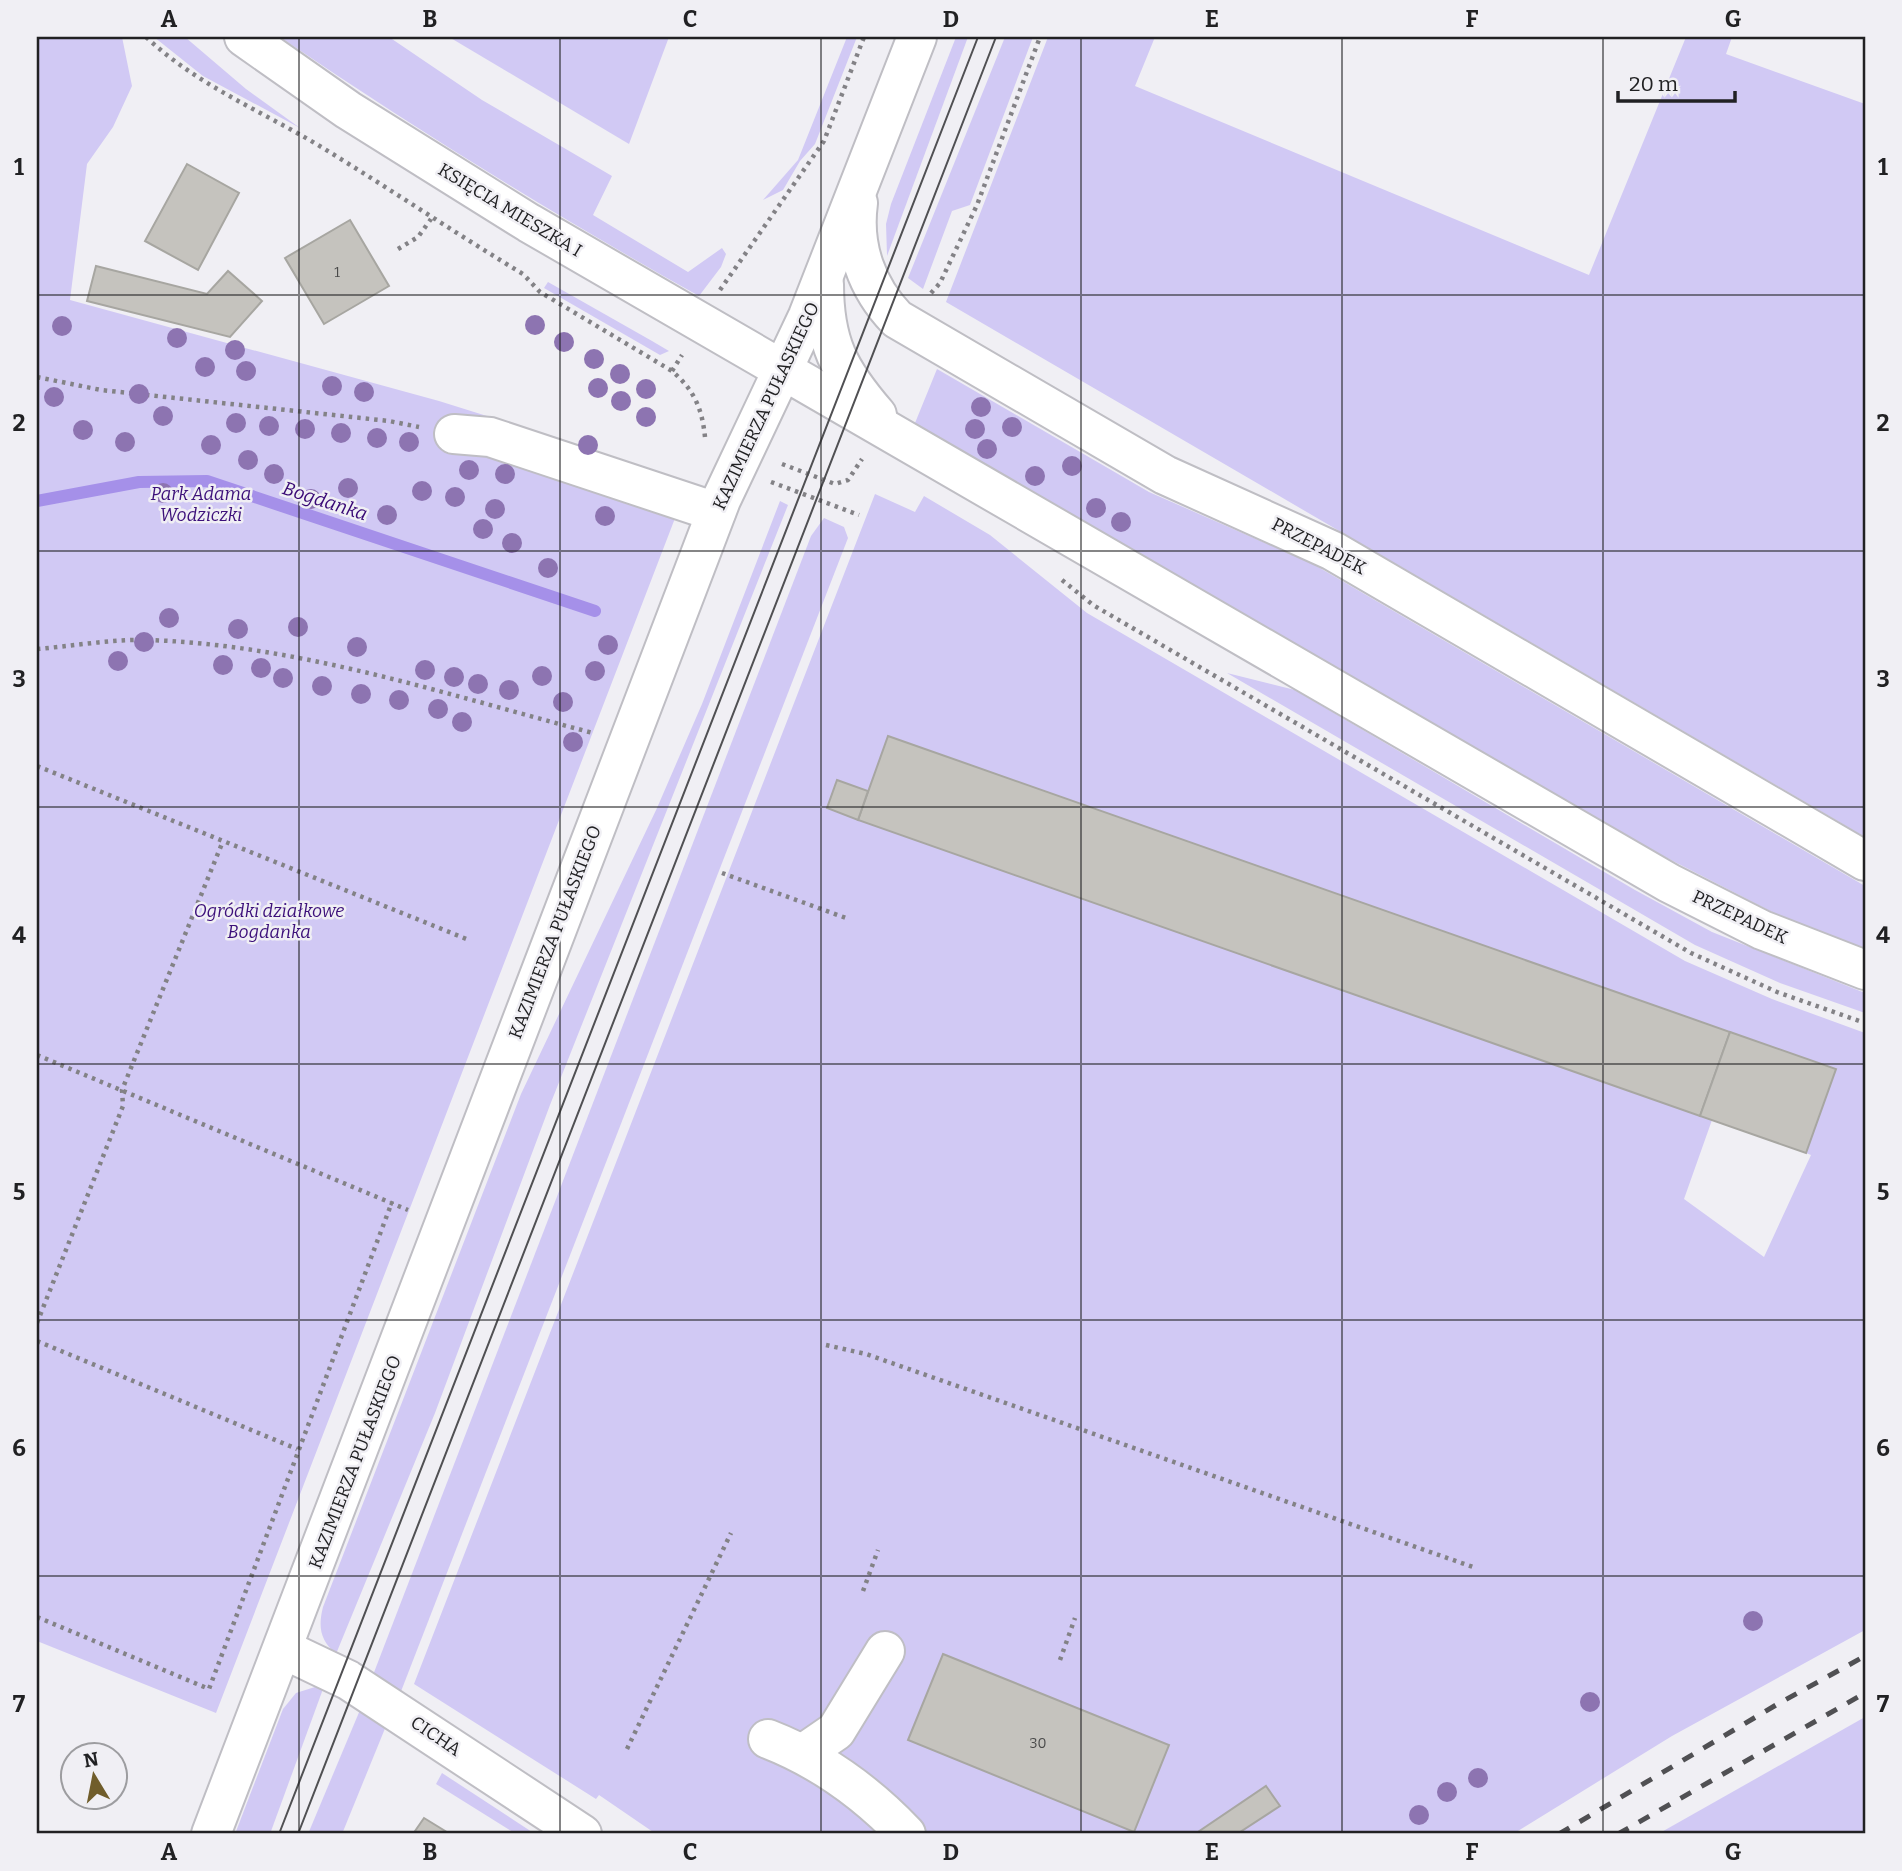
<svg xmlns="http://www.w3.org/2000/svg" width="1902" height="1871" font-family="Bitter,serif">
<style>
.green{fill:#d1c9f4;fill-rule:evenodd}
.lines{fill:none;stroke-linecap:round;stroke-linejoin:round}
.stream{stroke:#a590e9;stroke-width:12}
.building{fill:#c5c3be;stroke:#a7a6a1;stroke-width:2}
.minor-casing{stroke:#bfbec4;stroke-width:42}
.path{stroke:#838286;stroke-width:4.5;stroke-dasharray:3.5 5;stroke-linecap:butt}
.minor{stroke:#fff;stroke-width:38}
.tram{stroke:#505053;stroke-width:2}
.rail{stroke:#505053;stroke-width:5;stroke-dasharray:12 12;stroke-linecap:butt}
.tree{fill:#8d74b1}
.grid{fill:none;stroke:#212123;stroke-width:2;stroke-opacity:0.55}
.labels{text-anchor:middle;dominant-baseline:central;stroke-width:5;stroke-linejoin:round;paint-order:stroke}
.number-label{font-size:14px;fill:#4a4a4a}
.street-label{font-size:18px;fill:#212123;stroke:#f0eff4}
.park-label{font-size:18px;font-style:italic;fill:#3c107a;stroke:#f0eff4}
.water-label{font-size:19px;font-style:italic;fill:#380875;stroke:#f0eff4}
.neatline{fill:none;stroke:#212123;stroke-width:2.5}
.grid-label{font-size:23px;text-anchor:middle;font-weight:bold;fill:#212123}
</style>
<rect width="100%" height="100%" fill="#f0eff4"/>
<g class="green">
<path d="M 37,37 L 122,37 L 132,86 L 113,127 L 87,164 L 70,300 L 439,401 L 570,442 L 687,487 L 216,1713 L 37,1641 Z"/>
<path d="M 154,37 L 185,37 L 246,89 L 300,128 L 203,76 Z"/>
<path d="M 280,37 L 389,37 L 482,100 L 612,176 L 593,215 L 688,272 L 722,248 L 726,254 L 721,267 L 699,296 C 556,216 416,130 280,37 Z"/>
<path d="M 449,37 L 669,37 L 629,144 Z"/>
<path d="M 847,37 L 857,37 L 815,144 L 800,161 L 783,190 L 763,200 L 798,160 Z"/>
<path d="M 956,37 L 968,37 L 887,256 L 886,224 L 891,204 Z"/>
<path d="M 1005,37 L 1033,37 L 970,205 L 952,211 L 923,289 L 908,278 Z"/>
<path d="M 1048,37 L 1155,37 L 1135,86 L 1589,275 L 1686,37 L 1732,37 L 1726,54 L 1865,104 L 1865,837 L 946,302 Z"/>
<path d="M 548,282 L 652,341 L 669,351 L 660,355 L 544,288 Z"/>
<path d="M 937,369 L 1149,492 L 1313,564 L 1865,886 L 1865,950 L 1782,917 L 1632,840 L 915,423 Z"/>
<path d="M 875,494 L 915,512 L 924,496 L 990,535 L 1087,613 L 1685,961 L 1772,999 L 1865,1033 L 1865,1630 L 1672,1736 L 1513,1834 L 656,1834 L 599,1795 L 596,1799 L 414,1684 ZM 888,737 L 1836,1069 L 1806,1153 L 1811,1155 L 1764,1257 L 1684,1199 L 1712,1120 Z"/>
<path d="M 780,501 L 788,505 L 550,1105 L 435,1413 L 336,1654 C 320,1640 318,1627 323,1607 L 521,1094 L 657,808 L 702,704 Z"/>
<path d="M 824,518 L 844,527 L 848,538 L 400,1694 L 373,1675 L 811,536 Z"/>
<path d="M 1227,673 L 1295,690 L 1635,890 L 1712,932 L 1865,993 L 1865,1013 L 1780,983 L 1695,945 Z"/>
<path d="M 315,1687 L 323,1689 L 270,1834 L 235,1834 L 283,1709 L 296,1693 Z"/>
<path d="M 360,1710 L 386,1726 L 342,1834 L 308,1834 Z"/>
<path d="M 1865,1717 L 1865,1834 L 1658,1834 Z"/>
<path d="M 442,1773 L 535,1834 L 516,1834 L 436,1784 Z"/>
</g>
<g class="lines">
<path class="stream" d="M 37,501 L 139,482 L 207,481 L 595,611"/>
</g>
<g class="building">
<path d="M 187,164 L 239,193 L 198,270 L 145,241 Z"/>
<path d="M 350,220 L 389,286 L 324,324 L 285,258 Z"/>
<path d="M 96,266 L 207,294 L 228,271 L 262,301 L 230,337 L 87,301 Z"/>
<path d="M 888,736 L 1730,1032 L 1700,1116 L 858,820 Z"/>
<path d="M 837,780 L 868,791 L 858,820 L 827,808 Z"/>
<path d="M 1730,1032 L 1836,1069 L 1806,1153 L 1700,1116 Z"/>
<path d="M 943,1654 L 1169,1745 L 1134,1832 L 908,1740 Z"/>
<path d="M 1266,1786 L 1280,1806 L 1237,1834 L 1195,1834 Z"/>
<path d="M 424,1818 L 450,1834 L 413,1834 Z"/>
</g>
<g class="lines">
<g class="minor-casing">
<g id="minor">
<path d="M 244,37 L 348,110 L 529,223 L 1669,883 L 1762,930 L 1865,970"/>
<path d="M 858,203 C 852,247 867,288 897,319 L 1165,475 L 1333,551 L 1865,861"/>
<path d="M 824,284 C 824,343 839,371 877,415"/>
<path d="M 454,434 L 490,437 L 716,512"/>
<path d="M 283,1649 L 348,1680 L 582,1834"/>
<path d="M 768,1739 C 822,1760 866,1792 906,1834"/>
<path d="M 804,1753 L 836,1731 L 885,1651"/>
<path d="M 211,1834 L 721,500 L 808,316 L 917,37"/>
</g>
</g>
<g class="path">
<path d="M 146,37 C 198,86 262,111 323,148 C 390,189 455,233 523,274 L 540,292 L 672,371 C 694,390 702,408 705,437"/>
<path d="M 398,249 L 418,237 L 431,219"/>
<path d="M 720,290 L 824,141 L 864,37"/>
<path d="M 931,293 L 940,283 L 977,205 L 1040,37"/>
<path d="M 672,371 L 682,355"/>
<path d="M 37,377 L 101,390 L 389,421 L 419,427"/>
<path d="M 782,464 L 835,484 L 848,480 L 862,459"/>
<path d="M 771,482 L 859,515"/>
<path d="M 1062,580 L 1093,605 L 1691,953 L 1777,992 L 1865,1023"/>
<path d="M 37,649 C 73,646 112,639 149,640 C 299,645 448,695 593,733"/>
<path d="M 37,766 L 469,940"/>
<path d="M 722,873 L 846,918"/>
<path d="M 37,1055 L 408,1210"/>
<path d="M 37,1323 L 123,1106 L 122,1090 L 223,841"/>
<path d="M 37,1341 L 297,1449"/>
<path d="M 826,1345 L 866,1354 L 1473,1567"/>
<path d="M 863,1591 L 878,1550"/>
<path d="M 37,1617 L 209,1689 L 392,1202"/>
<path d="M 1060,1660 L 1075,1618"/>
<path d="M 627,1749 L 731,1533"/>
</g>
<use href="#minor" class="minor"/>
<g class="tram">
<path d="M 279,1834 L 978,37"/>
<path d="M 298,1834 L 996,37"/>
</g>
<g class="rail">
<path d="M 1559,1834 L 1776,1705 L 1865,1656"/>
<path d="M 1618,1834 L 1865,1693"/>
</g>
</g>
<g class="tree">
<circle cx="535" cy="325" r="10"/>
<circle cx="62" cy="326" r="10"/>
<circle cx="177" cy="338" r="10"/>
<circle cx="564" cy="342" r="10"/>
<circle cx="235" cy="350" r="10"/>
<circle cx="594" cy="359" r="10"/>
<circle cx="205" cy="367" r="10"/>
<circle cx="246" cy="371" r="10"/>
<circle cx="620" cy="374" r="10"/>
<circle cx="332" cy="386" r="10"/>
<circle cx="598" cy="388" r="10"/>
<circle cx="646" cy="389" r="10"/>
<circle cx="364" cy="392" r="10"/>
<circle cx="139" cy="394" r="10"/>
<circle cx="54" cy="397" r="10"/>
<circle cx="621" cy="401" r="10"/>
<circle cx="981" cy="407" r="10"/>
<circle cx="163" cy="416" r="10"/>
<circle cx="646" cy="417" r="10"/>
<circle cx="236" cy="423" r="10"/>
<circle cx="269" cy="426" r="10"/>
<circle cx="1012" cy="427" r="10"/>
<circle cx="305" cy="429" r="10"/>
<circle cx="975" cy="429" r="10"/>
<circle cx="83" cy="430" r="10"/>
<circle cx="341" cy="433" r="10"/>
<circle cx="377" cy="438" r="10"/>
<circle cx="125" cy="442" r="10"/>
<circle cx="409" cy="442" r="10"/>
<circle cx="211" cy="445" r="10"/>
<circle cx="588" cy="445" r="10"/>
<circle cx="987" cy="449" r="10"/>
<circle cx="248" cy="460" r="10"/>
<circle cx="1072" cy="466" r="10"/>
<circle cx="469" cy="470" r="10"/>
<circle cx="274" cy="474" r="10"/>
<circle cx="505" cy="474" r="10"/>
<circle cx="1035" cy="476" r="10"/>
<circle cx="348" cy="488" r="10"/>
<circle cx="422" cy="491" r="10"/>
<circle cx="163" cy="493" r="10"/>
<circle cx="455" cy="497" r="10"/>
<circle cx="311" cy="499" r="10"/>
<circle cx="1096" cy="508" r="10"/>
<circle cx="495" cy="509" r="10"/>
<circle cx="387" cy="515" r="10"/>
<circle cx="605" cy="516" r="10"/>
<circle cx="1121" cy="522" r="10"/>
<circle cx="483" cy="529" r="10"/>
<circle cx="512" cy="543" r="10"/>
<circle cx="548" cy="568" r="10"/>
<circle cx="169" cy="618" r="10"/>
<circle cx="298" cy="627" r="10"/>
<circle cx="238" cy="629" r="10"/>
<circle cx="144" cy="642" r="10"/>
<circle cx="608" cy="645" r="10"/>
<circle cx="357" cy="647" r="10"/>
<circle cx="118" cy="661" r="10"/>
<circle cx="223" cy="665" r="10"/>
<circle cx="261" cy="668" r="10"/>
<circle cx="425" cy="670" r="10"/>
<circle cx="595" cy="671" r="10"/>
<circle cx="542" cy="676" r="10"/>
<circle cx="454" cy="677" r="10"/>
<circle cx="283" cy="678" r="10"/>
<circle cx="478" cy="684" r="10"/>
<circle cx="322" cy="686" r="10"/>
<circle cx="509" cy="690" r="10"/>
<circle cx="361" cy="694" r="10"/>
<circle cx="399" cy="700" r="10"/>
<circle cx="563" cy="702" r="10"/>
<circle cx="438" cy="709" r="10"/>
<circle cx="462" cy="722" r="10"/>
<circle cx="573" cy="742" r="10"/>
<circle cx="1753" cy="1621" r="10"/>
<circle cx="1590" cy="1702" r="10"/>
<circle cx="1478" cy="1778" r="10"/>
<circle cx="1447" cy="1792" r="10"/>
<circle cx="1419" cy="1815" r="10"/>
</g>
<path class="grid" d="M 299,37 L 299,1834M 560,37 L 560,1834M 821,37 L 821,1834M 1081,37 L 1081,1834M 1342,37 L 1342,1834M 1603,37 L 1603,1834M 37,295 L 1865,295M 37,551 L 1865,551M 37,807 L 1865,807M 37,1064 L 1865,1064M 37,1320 L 1865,1320M 37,1576 L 1865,1576"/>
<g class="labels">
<g class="number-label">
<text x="337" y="272">1</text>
<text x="1038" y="1743">30</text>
</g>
<g class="street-label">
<text transform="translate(510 210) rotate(31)">KSIĘCIA MIESZKA I</text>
<text transform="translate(766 406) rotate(-65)">KAZIMIERZA PUŁASKIEGO</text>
<text transform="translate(1319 546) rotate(27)">PRZEPADEK</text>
<text transform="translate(1740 917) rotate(25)">PRZEPADEK</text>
<text transform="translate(555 932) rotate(-69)">KAZIMIERZA PUŁASKIEGO</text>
<text transform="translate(355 1462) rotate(-69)">KAZIMIERZA PUŁASKIEGO</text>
<text transform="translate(436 1736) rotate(34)">CICHA</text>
</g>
<g class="park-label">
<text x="201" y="494">Park Adama<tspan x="201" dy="21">Wodziczki</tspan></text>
<text x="269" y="911">Ogródki działkowe<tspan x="269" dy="21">Bogdanka</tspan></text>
</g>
<g class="water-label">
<text transform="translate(325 501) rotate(18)">Bogdanka</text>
</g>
</g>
<rect width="1902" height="1871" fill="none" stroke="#f0eff4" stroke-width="77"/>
<g transform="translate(94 1776) rotate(350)"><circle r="33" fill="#f0eff4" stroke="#9d9da0" stroke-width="2"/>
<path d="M0-5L12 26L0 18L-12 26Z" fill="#705d2b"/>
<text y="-10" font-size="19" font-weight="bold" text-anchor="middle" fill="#212123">N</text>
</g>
<path d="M1618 91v10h117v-10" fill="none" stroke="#212123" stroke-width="3.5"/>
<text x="1629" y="91" font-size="21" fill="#212123" stroke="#f0eff4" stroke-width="5" paint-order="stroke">20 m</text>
<rect x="38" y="38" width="1826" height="1794" class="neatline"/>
<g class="grid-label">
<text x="169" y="27">A</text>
<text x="430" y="27">B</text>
<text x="690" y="27">C</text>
<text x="951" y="27">D</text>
<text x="1212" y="27">E</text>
<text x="1472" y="27">F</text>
<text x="1733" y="27">G</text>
<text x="19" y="175">1</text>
<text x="1883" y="175">1</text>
<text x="19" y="431">2</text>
<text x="1883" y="431">2</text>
<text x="19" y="687">3</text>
<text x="1883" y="687">3</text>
<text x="19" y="943">4</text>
<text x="1883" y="943">4</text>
<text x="19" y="1200">5</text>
<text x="1883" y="1200">5</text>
<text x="19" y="1456">6</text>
<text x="1883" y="1456">6</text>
<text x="19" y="1712">7</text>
<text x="1883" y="1712">7</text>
<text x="169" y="1860">A</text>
<text x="430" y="1860">B</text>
<text x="690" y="1860">C</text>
<text x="951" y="1860">D</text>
<text x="1212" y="1860">E</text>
<text x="1472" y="1860">F</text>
<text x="1733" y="1860">G</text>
</g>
</svg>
